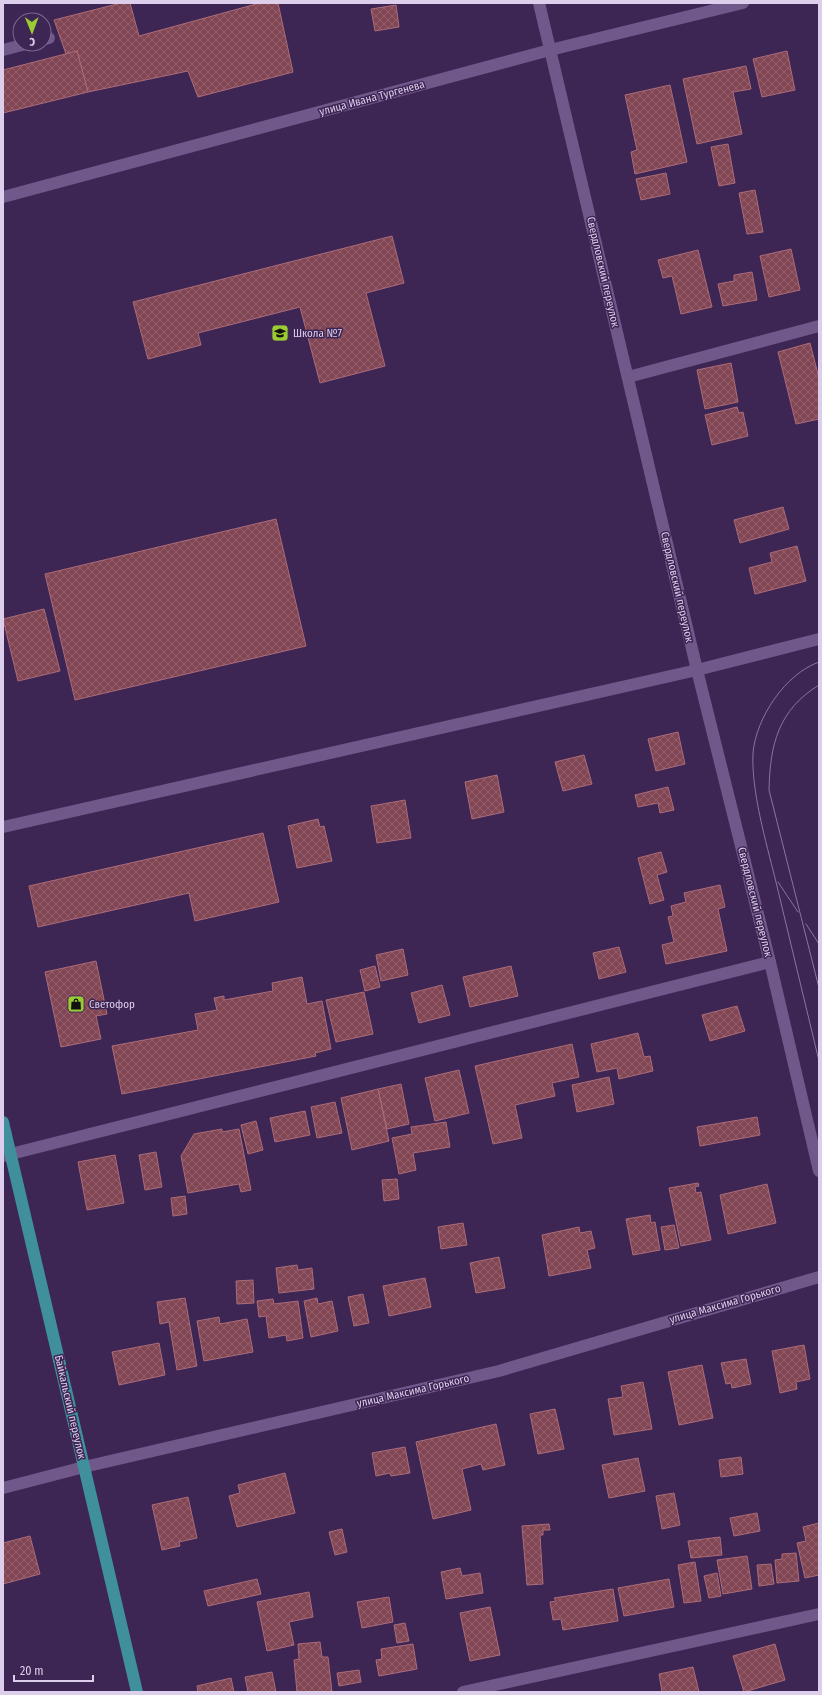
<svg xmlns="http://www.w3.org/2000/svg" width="822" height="1695" font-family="'Fira Sans Condensed',sans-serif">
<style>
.building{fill:url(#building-cross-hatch);stroke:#ac6c79}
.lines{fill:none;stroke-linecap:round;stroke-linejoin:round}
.minor{stroke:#71588b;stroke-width:12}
.major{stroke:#3f8f9c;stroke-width:12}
.tram{stroke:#89769c;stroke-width:1}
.labels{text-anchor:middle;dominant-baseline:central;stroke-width:3;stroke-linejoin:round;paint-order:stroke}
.street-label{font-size:11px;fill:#ddcfec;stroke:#3d2554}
.poi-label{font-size:11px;fill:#ddcfec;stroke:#3d2554;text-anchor:start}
</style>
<defs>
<pattern id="building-cross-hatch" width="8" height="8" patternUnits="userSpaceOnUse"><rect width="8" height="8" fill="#814553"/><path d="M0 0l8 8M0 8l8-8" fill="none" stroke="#925f6c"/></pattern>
</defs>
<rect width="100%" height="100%" fill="#3d2554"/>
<g class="building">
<path d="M 121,3 L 130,3 L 139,36 L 260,3 L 278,3 L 293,72 L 198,97 L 188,71 L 88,92 L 77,51 L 66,54 L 54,20 Z"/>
<path d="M 396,5 L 399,27 L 375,31 L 371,9 Z"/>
<path d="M 77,51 L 88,92 L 3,113 L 3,70 Z"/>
<path d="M 787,51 L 795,90 L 762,97 L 753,59 Z"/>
<path d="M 746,66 L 751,89 L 733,92 L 742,134 L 697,144 L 683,79 Z"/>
<path d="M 670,85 L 687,162 L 635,174 L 631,152 L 637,150 L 625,95 Z"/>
<path d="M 728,144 L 735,183 L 719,186 L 711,147 Z"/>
<path d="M 666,173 L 670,194 L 641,200 L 636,179 Z"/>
<path d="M 755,190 L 763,232 L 747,234 L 739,193 Z"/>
<path d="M 392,236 L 404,283 L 366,293 L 385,366 L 320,383 L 300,307 L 198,333 L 201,345 L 148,359 L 133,302 Z"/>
<path d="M 791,249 L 800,290 L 769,297 L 760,256 Z"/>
<path d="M 698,250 L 712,307 L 681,314 L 672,276 L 663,278 L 658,260 Z"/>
<path d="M 752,272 L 757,300 L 723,306 L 718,284 L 734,281 L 734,275 Z"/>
<path d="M 810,343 L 819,378 L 819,419 L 796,424 L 778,352 Z"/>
<path d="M 731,363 L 738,402 L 705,409 L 697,370 Z"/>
<path d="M 737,407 L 739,413 L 743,412 L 748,436 L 712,445 L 705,415 Z"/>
<path d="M 783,507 L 789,529 L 740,543 L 734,520 Z"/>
<path d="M 276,519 L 306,646 L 75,700 L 45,574 Z"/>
<path d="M 797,546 L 806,581 L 755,594 L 749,568 L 772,562 L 770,553 Z"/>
<path d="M 44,609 L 60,671 L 18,681 L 3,619 Z"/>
<path d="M 678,732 L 685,764 L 656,771 L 648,739 Z"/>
<path d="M 584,755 L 592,784 L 563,791 L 555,762 Z"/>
<path d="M 497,775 L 504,812 L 472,819 L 465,782 Z"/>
<path d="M 668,787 L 674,810 L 660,813 L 658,803 L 638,807 L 635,795 Z"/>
<path d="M 405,800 L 411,838 L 377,843 L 371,806 Z"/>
<path d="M 318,819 L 320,827 L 324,826 L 332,861 L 297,868 L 288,826 Z"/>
<path d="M 263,833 L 279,902 L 195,921 L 189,893 L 38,927 L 29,886 Z"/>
<path d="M 661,852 L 667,872 L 657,875 L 664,900 L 650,904 L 638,858 Z"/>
<path d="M 720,885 L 725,907 L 718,909 L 727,951 L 666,964 L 662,945 L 674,942 L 668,917 L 673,916 L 671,906 L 686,902 L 684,893 Z"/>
<path d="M 619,947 L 626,972 L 599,979 L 593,953 Z"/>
<path d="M 403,949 L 408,975 L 381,981 L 376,955 Z"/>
<path d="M 96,961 L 107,1014 L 96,1016 L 101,1039 L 61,1047 L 45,972 Z"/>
<path d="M 375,966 L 380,987 L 365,991 L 360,970 Z"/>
<path d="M 511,966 L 518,996 L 470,1007 L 463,977 Z"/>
<path d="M 302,977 L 307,1004 L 322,1001 L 331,1049 L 315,1053 L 316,1056 L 122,1094 L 112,1046 L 198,1030 L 195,1014 L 217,1010 L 214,998 L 224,996 L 224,1000 L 273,991 L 272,983 Z"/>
<path d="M 442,985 L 450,1015 L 419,1023 L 411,993 Z"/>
<path d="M 364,992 L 373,1034 L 336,1042 L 326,1000 Z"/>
<path d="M 737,1006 L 745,1031 L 710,1041 L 702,1015 Z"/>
<path d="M 638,1033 L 644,1057 L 650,1056 L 653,1071 L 619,1079 L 617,1068 L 597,1072 L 591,1044 Z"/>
<path d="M 572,1044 L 579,1077 L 552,1083 L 555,1096 L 515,1105 L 522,1138 L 493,1144 L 475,1066 Z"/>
<path d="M 459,1070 L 469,1113 L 435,1121 L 425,1078 Z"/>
<path d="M 609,1077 L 614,1104 L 577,1112 L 572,1085 Z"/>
<path d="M 401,1084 L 409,1124 L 387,1129 L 378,1089 Z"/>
<path d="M 378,1089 L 389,1141 L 352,1150 L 341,1098 Z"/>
<path d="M 335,1102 L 342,1133 L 317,1138 L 311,1107 Z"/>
<path d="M 305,1111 L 310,1135 L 275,1142 L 270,1118 Z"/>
<path d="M 757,1117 L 760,1135 L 700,1146 L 697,1127 Z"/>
<path d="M 256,1121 L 263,1150 L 248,1154 L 241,1125 Z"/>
<path d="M 446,1122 L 450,1147 L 413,1153 L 416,1170 L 399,1174 L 392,1138 L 412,1134 L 411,1127 Z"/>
<path d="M 222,1129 L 222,1132 L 239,1129 L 251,1190 L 241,1192 L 239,1184 L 188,1193 L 181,1156 L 194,1134 Z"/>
<path d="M 156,1152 L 162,1187 L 145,1190 L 139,1155 Z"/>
<path d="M 115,1155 L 124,1203 L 87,1210 L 78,1162 Z"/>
<path d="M 397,1179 L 399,1199 L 384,1201 L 382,1180 Z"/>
<path d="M 698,1183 L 699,1186 L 695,1187 L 696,1193 L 701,1192 L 711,1240 L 681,1246 L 669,1188 Z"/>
<path d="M 767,1184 L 776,1223 L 728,1234 L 720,1195 Z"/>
<path d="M 185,1196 L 187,1214 L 173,1216 L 171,1198 Z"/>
<path d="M 650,1215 L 651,1223 L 655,1222 L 660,1250 L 633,1255 L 626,1219 Z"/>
<path d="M 463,1223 L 467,1245 L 441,1249 L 438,1227 Z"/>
<path d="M 674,1225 L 679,1248 L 665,1250 L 661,1227 Z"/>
<path d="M 579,1227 L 580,1233 L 591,1231 L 595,1248 L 587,1250 L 591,1268 L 549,1276 L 542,1235 Z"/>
<path d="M 499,1257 L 505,1288 L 476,1293 L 470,1263 Z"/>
<path d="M 297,1265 L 298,1270 L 312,1268 L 314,1289 L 279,1293 L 276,1268 Z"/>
<path d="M 425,1278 L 431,1307 L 389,1316 L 383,1286 Z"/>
<path d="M 253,1280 L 254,1303 L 237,1304 L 236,1281 Z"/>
<path d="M 363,1294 L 369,1323 L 354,1326 L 348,1297 Z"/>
<path d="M 185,1298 L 197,1366 L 177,1370 L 169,1322 L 160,1324 L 157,1302 Z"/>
<path d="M 317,1298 L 318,1304 L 332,1301 L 338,1331 L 311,1337 L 304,1301 Z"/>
<path d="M 273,1299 L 274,1304 L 298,1301 L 303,1338 L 287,1341 L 286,1335 L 269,1338 L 266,1316 L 259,1317 L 257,1301 Z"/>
<path d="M 219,1317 L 220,1324 L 247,1319 L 253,1352 L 204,1361 L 197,1321 Z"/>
<path d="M 159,1343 L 165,1375 L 119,1385 L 112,1352 Z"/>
<path d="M 804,1345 L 810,1379 L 796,1382 L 797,1389 L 780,1393 L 772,1351 Z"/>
<path d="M 746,1359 L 751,1384 L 732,1388 L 731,1383 L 726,1384 L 721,1363 Z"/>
<path d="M 702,1365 L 713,1418 L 679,1425 L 668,1372 Z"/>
<path d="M 643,1382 L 652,1429 L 614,1435 L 608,1399 L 623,1397 L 621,1386 Z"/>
<path d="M 555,1409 L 564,1449 L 538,1454 L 530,1414 Z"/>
<path d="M 496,1424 L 505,1465 L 483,1470 L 481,1464 L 462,1469 L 471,1510 L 433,1519 L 416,1442 Z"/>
<path d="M 405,1447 L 410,1473 L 391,1476 L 390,1473 L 376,1476 L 372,1453 Z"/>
<path d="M 741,1457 L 743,1474 L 721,1477 L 719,1460 Z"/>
<path d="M 638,1458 L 645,1491 L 609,1498 L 602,1465 Z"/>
<path d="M 285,1473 L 295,1513 L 237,1527 L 229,1496 L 240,1493 L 238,1485 Z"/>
<path d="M 674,1493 L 680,1525 L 662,1529 L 656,1496 Z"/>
<path d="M 188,1497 L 197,1538 L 179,1542 L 180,1546 L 162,1550 L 152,1505 Z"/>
<path d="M 757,1513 L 760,1531 L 734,1536 L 730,1518 Z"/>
<path d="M 819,1523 L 819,1575 L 805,1578 L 797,1543 L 806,1541 L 803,1527 Z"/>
<path d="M 549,1524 L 550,1530 L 543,1530 L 543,1535 L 540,1535 L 543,1584 L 527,1585 L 522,1526 Z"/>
<path d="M 342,1529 L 347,1552 L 335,1555 L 329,1532 Z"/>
<path d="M 30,1536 L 40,1574 L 3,1584 L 3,1543 Z"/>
<path d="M 720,1537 L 722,1555 L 691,1558 L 688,1541 Z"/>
<path d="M 796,1553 L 799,1581 L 777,1583 L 775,1560 L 782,1559 L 782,1554 Z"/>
<path d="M 747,1556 L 752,1589 L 723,1594 L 717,1560 Z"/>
<path d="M 695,1562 L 701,1601 L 684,1603 L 678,1565 Z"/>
<path d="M 771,1564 L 774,1584 L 759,1586 L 757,1565 Z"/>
<path d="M 460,1568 L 462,1576 L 480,1573 L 483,1593 L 446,1599 L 441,1572 Z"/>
<path d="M 717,1573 L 721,1596 L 709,1598 L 704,1576 Z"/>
<path d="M 257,1579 L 261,1594 L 208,1606 L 204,1591 Z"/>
<path d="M 669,1579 L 674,1607 L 624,1616 L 618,1588 Z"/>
<path d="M 613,1589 L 618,1621 L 563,1630 L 561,1619 L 553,1620 L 550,1602 L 556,1601 L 554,1598 Z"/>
<path d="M 309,1592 L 313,1617 L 289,1622 L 294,1645 L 267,1651 L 257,1602 Z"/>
<path d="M 389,1597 L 393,1622 L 362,1628 L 357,1602 Z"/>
<path d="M 490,1607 L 500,1655 L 470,1661 L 460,1613 Z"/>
<path d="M 405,1623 L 409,1641 L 397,1643 L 394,1625 Z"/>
<path d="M 320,1642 L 322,1657 L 328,1657 L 332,1692 L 297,1692 L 294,1660 L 299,1659 L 298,1644 Z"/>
<path d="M 413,1644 L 417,1669 L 379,1676 L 376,1660 L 382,1659 L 381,1649 Z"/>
<path d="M 775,1644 L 785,1680 L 744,1692 L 733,1656 Z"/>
<path d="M 693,1667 L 699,1692 L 662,1692 L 659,1674 Z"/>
<path d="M 359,1670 L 361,1682 L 339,1686 L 337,1673 Z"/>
<path d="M 272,1672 L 276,1692 L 248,1692 L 245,1677 Z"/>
<path d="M 231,1678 L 234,1692 L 198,1692 L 197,1686 Z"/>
</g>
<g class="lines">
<g class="minor">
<path d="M 539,3 L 697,670 L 770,962 L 819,1171"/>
<path d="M 44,39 L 49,38"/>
<path d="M 3,50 L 26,44"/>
<path d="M 3,197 L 550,50 L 743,3"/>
<path d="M 628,377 L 819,326"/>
<path d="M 3,827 L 697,670 L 819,639"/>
<path d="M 3,1156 L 770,962"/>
<path d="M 3,1488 L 84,1467 L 499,1371 L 819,1277"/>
<path d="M 463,1692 L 819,1614"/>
</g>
<path class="major" d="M 3,1122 L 137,1692"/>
<g class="tram">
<path d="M 819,662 C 785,674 756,718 753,753 C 751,790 766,842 775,878 C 790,939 804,1000 819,1061"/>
<path d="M 819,685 C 778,710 770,745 769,790 L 819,988"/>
<path d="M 778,882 L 798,912"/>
<path d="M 806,924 L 819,944"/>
</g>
</g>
<defs>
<g id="school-square" transform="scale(0.9)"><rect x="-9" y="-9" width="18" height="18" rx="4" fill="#9acb34" stroke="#3d2554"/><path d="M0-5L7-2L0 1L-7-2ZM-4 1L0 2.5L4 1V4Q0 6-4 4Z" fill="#111"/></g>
<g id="shop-square" transform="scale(0.9)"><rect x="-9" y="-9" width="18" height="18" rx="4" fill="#9acb34" stroke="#3d2554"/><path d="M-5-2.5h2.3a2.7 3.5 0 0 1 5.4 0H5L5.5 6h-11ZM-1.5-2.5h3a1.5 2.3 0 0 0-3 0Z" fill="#111"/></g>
</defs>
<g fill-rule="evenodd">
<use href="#school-square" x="280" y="333"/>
<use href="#shop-square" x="76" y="1004"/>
</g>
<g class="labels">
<g class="street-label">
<text transform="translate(372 98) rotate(-15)">улица Ивана Тургенева</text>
<text transform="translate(603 272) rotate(77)">Свердловский переулок</text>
<text transform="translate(677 587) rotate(77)">Свердловский переулок</text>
<text transform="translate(755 902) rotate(76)">Свердловский переулок</text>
<text transform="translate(725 1304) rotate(-16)">улица Максима Горького</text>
<text transform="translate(413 1391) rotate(-13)">улица Максима Горького</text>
<text transform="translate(70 1407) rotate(77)">Байкальский переулок</text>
</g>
<g class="poi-label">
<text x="293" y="333">Школа №7</text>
<text x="89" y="1004">Светофор</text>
</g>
</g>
<rect width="822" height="1695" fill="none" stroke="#ddcfec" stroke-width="8"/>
<g transform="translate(32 32) rotate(179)"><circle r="19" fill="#3d2554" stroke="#7d6991"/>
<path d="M0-3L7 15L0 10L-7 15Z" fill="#9acb34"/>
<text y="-6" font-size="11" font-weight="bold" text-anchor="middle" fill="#ddcfec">С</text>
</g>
<path d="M14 1675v6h79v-6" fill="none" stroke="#ddcfec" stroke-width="2"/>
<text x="20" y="1675" font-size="12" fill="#ddcfec" stroke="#3d2554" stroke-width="3" paint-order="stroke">20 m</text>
</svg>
